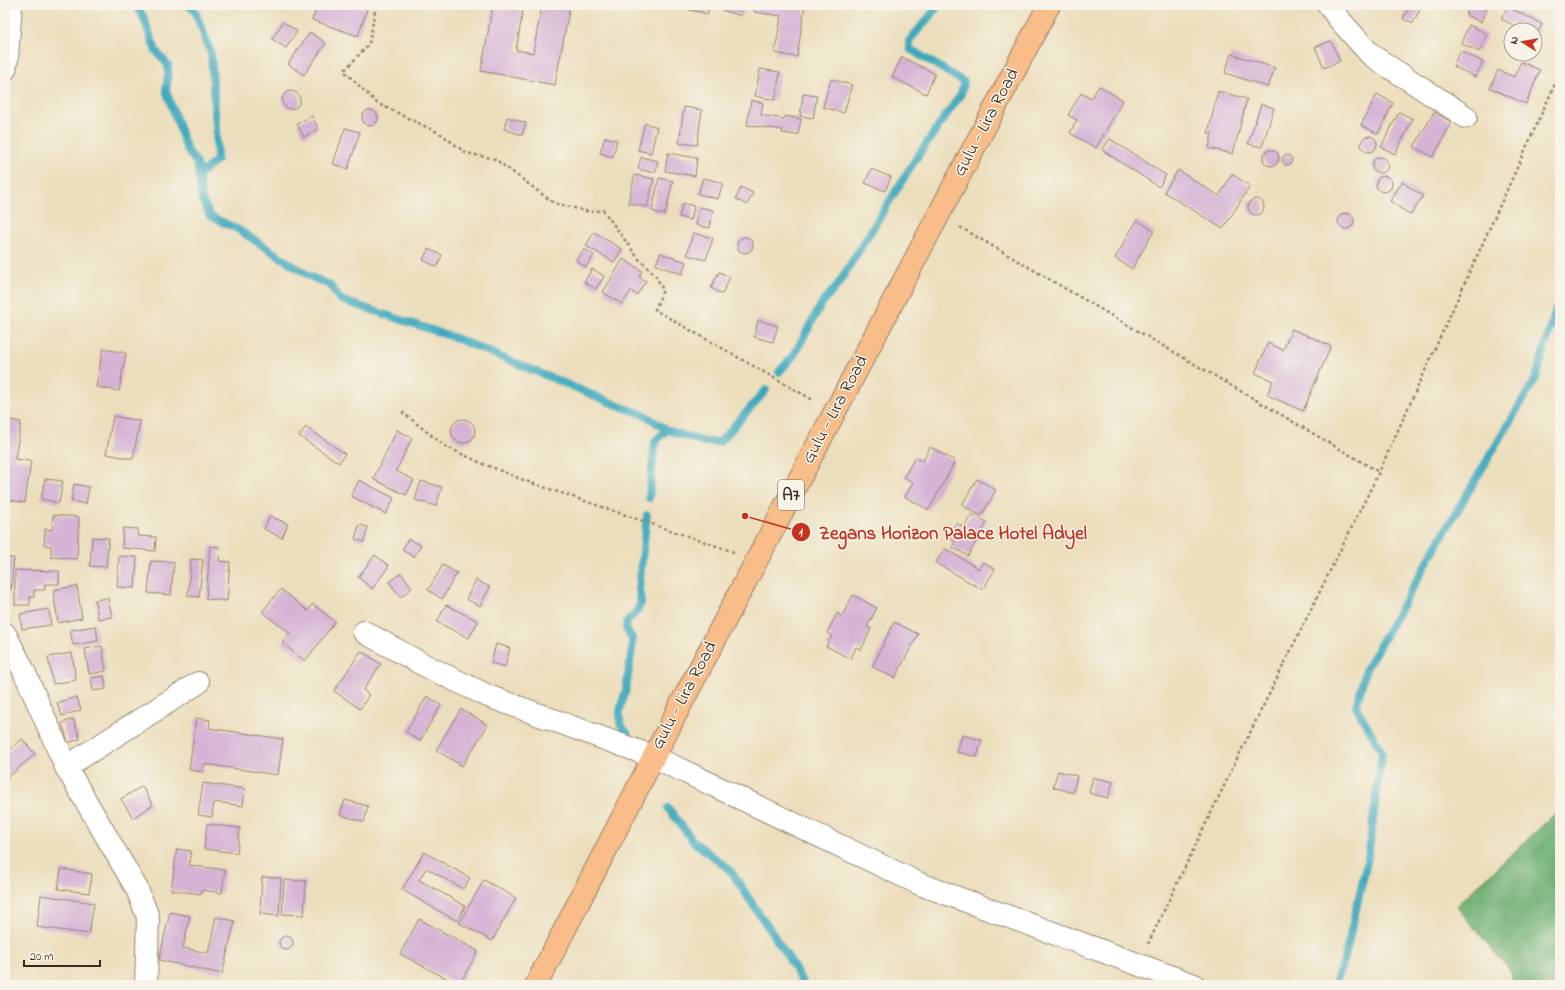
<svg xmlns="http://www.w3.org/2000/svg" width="1565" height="990" font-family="'Indie Flower',sans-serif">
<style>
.forest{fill:#6daf72;stroke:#546c48}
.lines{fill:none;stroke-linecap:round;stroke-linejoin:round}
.stream{stroke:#3da9bd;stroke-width:8}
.building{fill:#d6b3d5}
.minor-casing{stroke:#94846d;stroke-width:24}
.major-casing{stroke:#94846d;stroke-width:24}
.path{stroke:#94846d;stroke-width:2.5;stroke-dasharray:3 3;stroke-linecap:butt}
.minor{stroke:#fff;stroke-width:22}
.major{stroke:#f8bd89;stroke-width:22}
.labels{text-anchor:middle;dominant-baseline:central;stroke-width:3;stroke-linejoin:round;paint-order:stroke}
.shield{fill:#f7f3e8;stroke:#73665b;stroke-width:1}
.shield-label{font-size:17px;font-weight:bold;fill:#3b2a1e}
.street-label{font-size:18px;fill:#3b2a1e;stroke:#f7f3e8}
.leader{fill:none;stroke:#c8321e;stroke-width:1.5}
.callout-dot{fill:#c8321e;stroke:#f7f3e8;stroke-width:1.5}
.mark-label{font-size:12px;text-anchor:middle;font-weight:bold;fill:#fff}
.callout-label{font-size:19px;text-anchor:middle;font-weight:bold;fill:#c8321e;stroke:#f7f3e8;stroke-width:3;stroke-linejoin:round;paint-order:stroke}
</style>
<rect width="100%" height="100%" fill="#f7f3e8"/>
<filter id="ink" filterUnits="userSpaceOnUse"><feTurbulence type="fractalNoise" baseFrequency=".025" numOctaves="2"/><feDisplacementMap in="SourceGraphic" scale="8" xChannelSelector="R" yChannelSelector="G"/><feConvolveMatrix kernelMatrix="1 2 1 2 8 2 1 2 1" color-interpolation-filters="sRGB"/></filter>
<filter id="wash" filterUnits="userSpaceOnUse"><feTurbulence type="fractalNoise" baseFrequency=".012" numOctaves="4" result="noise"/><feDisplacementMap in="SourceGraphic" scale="16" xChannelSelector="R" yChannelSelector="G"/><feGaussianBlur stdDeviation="0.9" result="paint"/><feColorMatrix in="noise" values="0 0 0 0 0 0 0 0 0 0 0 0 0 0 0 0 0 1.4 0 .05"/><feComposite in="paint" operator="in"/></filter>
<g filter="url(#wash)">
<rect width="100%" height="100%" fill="#ecdebc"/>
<path class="forest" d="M 1560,809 L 1560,985 L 1512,985 L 1512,973 L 1456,906 Z"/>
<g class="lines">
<g class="stream">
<path d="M 135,5 L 143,16 L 156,51 L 168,65 L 168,75 L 166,90 L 187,150 L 197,163 L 202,200 L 210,216 L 239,230 L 311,277 L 330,285 L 341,300 L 453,337 L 619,406 L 645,415 L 667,430"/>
<path d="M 188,5 L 195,11 L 211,53 L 216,126 L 217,160 L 199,175"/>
<path d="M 779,372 L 794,355 L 822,303 L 837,286 L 915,160 L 961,94 L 964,82 L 910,49 L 909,41 L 939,5"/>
<path d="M 649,498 L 655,441 L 667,430 L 705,442 L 720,442 L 766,390"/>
<path d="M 628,734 L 620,724 L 620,710 L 626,689 L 632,649 L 632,638 L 626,629 L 627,621 L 636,612 L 641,603 L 639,589 L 647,515"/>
<path d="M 668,808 L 694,842 L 730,870 L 788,957 L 804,985"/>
<path d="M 1334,985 L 1344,961 L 1368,858 L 1382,752 L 1356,707 L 1366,669 L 1445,531 L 1536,378 L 1556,309 L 1560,303"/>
</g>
</g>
<g id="blocks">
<g class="building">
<path d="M 318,5 L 355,5 L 367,9 L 358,36 L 312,20 Z"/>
<path d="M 493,5 L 524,5 L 516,50 L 533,53 L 542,5 L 570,5 L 555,85 L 481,71 Z"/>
<path d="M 689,5 L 710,5 L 707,14 L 687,9 Z"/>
<path d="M 724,5 L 745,5 L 741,16 L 722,10 Z"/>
<path d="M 755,5 L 805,5 L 797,57 L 775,53 L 781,16 L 754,12 Z"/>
<path d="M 1410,5 L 1420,9 L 1413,23 L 1403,19 Z"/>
<path d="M 1470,5 L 1485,5 L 1488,6 L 1481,22 L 1466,15 Z"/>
<path d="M 1508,7 L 1542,24 L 1535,38 L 1535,30 L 1523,30 L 1501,19 Z"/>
<path d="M 283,22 L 297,31 L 286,48 L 272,39 Z"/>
<path d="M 1469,25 L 1487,34 L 1479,52 L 1461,43 Z"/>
<path d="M 310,32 L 326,43 L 304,75 L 288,64 Z"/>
<path d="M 1331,41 L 1340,61 L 1324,68 L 1315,47 Z"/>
<path d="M 1460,51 L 1483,62 L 1475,77 L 1453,66 Z"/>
<path d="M 1231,54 L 1275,68 L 1268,87 L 1225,73 Z"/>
<path d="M 902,57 L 935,74 L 926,94 L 892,77 Z"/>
<path d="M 1521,62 L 1540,70 L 1526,104 L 1490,88 L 1498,70 L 1514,77 Z"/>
<path d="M 760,69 L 780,72 L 775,100 L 755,96 Z"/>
<path d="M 831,79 L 852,85 L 844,113 L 823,107 Z"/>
<path d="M 1099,86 L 1123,100 L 1096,148 L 1070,133 L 1077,120 L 1068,115 L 1081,93 L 1091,99 Z"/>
<path d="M 1218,91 L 1247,99 L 1233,154 L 1209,148 L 1212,133 L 1208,133 Z"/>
<circle cx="291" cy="100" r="9"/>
<path d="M 803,94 L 817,96 L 813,118 L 800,116 Z"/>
<path d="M 1377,94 L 1393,103 L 1378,134 L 1361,125 Z"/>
<path d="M 751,100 L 763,103 L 761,115 L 784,119 L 785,116 L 801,119 L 798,135 L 782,133 L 783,130 L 747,125 Z"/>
<path d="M 1261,104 L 1274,108 L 1262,147 L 1248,144 Z"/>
<path d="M 684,107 L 702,110 L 697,145 L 679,143 Z"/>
<circle cx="370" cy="118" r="8"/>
<path d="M 1399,112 L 1413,119 L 1395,154 L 1381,147 Z"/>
<path d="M 1434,112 L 1452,122 L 1433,157 L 1414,147 Z"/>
<path d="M 312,116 L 318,129 L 304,137 L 297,124 Z"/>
<path d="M 507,117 L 526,123 L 522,135 L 504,129 Z"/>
<path d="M 645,123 L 657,127 L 651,153 L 638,150 Z"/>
<path d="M 345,128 L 360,132 L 348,169 L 333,164 Z"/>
<circle cx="1369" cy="144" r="8"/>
<path d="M 605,137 L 617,140 L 613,157 L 600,153 Z"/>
<path d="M 1110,139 L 1166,175 L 1159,187 L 1102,150 Z"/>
<circle cx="1271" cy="158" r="8"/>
<path d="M 668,153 L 697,158 L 695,176 L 665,171 Z"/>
<circle cx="1287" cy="160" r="5"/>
<circle cx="1380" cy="165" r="8"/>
<path d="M 641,157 L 658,161 L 655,173 L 638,169 Z"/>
<path d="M 871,169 L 891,177 L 885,191 L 865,183 Z"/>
<path d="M 1178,170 L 1219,196 L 1232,174 L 1250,186 L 1223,229 L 1164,192 Z"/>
<path d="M 635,175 L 654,179 L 647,207 L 628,203 Z"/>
<circle cx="1384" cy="184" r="8"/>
<path d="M 659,178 L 673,181 L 665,215 L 652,211 Z"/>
<path d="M 703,178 L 723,183 L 718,199 L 698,194 Z"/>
<path d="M 1402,182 L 1423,196 L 1411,215 L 1390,201 Z"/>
<path d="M 741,187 L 753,193 L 747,205 L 736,199 Z"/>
<circle cx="1256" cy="207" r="8"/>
<path d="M 683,203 L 694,206 L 691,220 L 679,217 Z"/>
<path d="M 700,207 L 713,210 L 710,228 L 696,225 Z"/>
<circle cx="1346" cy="221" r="8"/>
<path d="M 1137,220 L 1154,231 L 1132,269 L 1115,258 Z"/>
<path d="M 594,232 L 622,249 L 614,262 L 586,246 Z"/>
<path d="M 693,233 L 713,238 L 706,260 L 687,255 Z"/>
<circle cx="745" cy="245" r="8"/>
<path d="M 428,249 L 442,255 L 437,267 L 423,260 Z"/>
<path d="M 584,249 L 594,255 L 586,267 L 576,261 Z"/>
<path d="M 660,253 L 686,262 L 682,274 L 656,265 Z"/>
<path d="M 623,259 L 642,271 L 639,277 L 646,281 L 637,295 L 631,291 L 622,304 L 603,292 Z"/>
<path d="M 592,269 L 604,276 L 596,289 L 584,282 Z"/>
<path d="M 719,272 L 730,277 L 722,294 L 711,288 Z"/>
<path d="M 758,320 L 778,326 L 773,342 L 754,337 Z"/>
<path d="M 1292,329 L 1331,346 L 1303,411 L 1267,395 L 1273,381 L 1255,373 L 1268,343 L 1283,350 Z"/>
<path d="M 103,349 L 126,353 L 119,391 L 96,387 Z"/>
<path d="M 113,416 L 140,421 L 133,459 L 106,454 Z"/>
<path d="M 5,419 L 21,422 L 15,459 L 31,461 L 25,503 L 5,499 Z"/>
<circle cx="463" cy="431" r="12"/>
<path d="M 306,427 L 345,454 L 339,463 L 299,436 Z"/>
<path d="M 397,430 L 412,438 L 396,471 L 414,480 L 406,495 L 373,479 Z"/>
<path d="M 930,447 L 955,461 L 929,510 L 905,497 L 913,482 L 904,477 L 915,457 L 923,461 Z"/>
<path d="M 45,479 L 63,481 L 59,503 L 41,499 Z"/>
<path d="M 977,479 L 996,490 L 981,516 L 962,505 Z"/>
<path d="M 359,480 L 394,498 L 386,514 L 351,496 Z"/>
<path d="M 421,481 L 442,487 L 436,506 L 415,500 Z"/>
<path d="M 74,484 L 89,487 L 86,504 L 71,501 Z"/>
<path d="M 972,514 L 987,522 L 968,556 L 952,547 L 955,542 L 948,538 L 956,523 L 964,527 Z"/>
<path d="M 53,515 L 79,517 L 77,559 L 51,557 L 51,546 L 44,545 L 45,529 L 52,530 Z"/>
<path d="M 270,516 L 288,524 L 282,538 L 264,529 Z"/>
<path d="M 359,525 L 368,527 L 364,542 L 355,539 Z"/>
<path d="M 123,528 L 138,529 L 137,536 L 156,537 L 155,551 L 122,548 Z"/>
<path d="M 92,537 L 109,538 L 106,567 L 90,566 Z"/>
<path d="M 408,539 L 421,545 L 414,557 L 402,550 Z"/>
<path d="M 210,546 L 220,547 L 219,561 L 230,562 L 227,601 L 206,599 Z"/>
<path d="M 944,548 L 979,569 L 983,562 L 995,569 L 983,590 L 936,563 Z"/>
<path d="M 375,555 L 389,566 L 372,589 L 358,577 Z"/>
<path d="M 119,556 L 137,557 L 135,588 L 117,587 Z"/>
<path d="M 5,558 L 14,558 L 11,590 L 5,589 Z"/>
<path d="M 191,559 L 203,560 L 199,597 L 188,596 Z"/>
<path d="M 151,561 L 174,562 L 171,595 L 148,593 Z"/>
<path d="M 443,565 L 457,573 L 442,599 L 428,590 Z"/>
<path d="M 15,570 L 59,571 L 59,584 L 45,584 L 45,590 L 34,590 L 34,597 L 30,597 L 30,605 L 15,605 Z"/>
<path d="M 401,573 L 412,588 L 401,597 L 389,582 Z"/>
<path d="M 476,580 L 490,587 L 480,606 L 466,599 Z"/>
<path d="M 77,586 L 82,618 L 58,623 L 53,590 Z"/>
<path d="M 281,589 L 308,611 L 313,604 L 335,622 L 305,661 L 282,643 L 290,633 L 262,612 Z"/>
<path d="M 853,595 L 877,608 L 867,627 L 871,629 L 861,650 L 856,647 L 851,659 L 826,646 L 832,636 L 827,633 L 837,613 L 842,616 Z"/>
<path d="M 108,598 L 112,617 L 98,619 L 95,600 Z"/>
<path d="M 446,605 L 478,621 L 469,638 L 437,622 Z"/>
<path d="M 49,609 L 51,625 L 22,629 L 20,614 Z"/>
<path d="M 894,622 L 918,634 L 895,678 L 872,667 Z"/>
<path d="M 96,626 L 98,641 L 73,645 L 70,630 Z"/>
<path d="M 496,644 L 510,648 L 505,667 L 491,663 Z"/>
<path d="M 102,646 L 106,671 L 89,674 L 85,649 Z"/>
<path d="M 361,651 L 381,664 L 363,690 L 369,695 L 360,709 L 334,691 Z"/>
<path d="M 72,653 L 76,680 L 53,684 L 48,657 Z"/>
<path d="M 104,676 L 106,689 L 93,691 L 91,678 Z"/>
<path d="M 427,696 L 441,705 L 420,741 L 406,732 Z"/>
<path d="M 77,697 L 81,710 L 62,716 L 57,703 Z"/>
<path d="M 461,709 L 488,725 L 462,766 L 436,750 Z"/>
<path d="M 196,718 L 210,720 L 209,728 L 283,739 L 278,775 L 204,764 L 203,772 L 189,770 Z"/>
<path d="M 73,719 L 80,739 L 68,743 L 62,723 Z"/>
<path d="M 962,735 L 982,740 L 977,757 L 957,752 Z"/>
<path d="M 22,739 L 35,754 L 5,780 L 5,754 Z"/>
<path d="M 1058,771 L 1077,776 L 1073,793 L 1053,787 Z"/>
<path d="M 1093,777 L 1113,782 L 1108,798 L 1089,793 Z"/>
<path d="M 203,783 L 245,789 L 243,806 L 214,802 L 212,817 L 198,815 Z"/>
<path d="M 142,786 L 153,805 L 133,818 L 121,799 Z"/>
<path d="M 345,800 L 368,806 L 364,822 L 340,815 Z"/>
<path d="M 207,824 L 240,828 L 237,853 L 204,849 Z"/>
<path d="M 177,849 L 191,851 L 189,865 L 225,870 L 222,893 L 202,890 L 201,894 L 171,890 Z"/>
<path d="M 424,852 L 470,878 L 463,889 L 426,868 L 419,880 L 465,906 L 457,921 L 402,890 Z"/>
<path d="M 61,869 L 92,874 L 89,893 L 58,889 Z"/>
<path d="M 262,877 L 281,878 L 279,916 L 260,914 Z"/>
<path d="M 284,880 L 306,881 L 304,915 L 282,914 Z"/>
<path d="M 484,880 L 516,898 L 492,941 L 459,923 Z"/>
<path d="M 41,895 L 94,903 L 89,934 L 37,927 Z"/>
<path d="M 170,912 L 190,916 L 183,948 L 208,953 L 216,917 L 235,921 L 222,974 L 159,960 Z"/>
<path d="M 419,919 L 478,951 L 459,985 L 400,954 Z"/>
<circle cx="286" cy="943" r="7"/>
</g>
</g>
</g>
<g filter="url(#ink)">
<use href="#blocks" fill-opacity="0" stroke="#94846d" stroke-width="1"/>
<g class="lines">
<g class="minor-casing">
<g id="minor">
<path d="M 1329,5 L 1338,18 L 1371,55 L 1466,117"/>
<path d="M 5,69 L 7,58 L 11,5"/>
<path d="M 364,632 L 424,665 L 488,696 L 654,757 L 920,884 L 1194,985"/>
<path d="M 5,634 L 23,669 L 66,767 L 137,889 L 148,917 L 146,985"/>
<path d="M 66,767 L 198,683"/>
</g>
</g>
<g class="major-casing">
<path id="major" d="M 536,985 L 682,702 L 1049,5"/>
</g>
<g class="path">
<path d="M 376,5 L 369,44 L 344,71 L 377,103 L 441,134 L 466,153 L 495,159 L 554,203 L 590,212 L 603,210 L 638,258 L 656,276 L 663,290 L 655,310 L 813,400"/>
<path d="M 960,227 L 1379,472"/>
<path d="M 402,412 L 445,446 L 479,462 L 526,481 L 734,552"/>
<path d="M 1148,944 L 1233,767 L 1379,472 L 1560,73"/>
</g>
<use href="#minor" class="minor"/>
<use href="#major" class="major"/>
</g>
</g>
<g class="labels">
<rect class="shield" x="778" y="480" width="26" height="30" rx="3"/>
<g class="shield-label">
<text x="791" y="495">A7</text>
</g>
<g class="street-label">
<text transform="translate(987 123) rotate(-62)">Gulu - Lira Road</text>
<text transform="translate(836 410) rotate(-62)">Gulu - Lira Road</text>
<text transform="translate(685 696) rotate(-62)">Gulu - Lira Road</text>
</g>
</g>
<path class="leader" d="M745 516L801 532"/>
<g class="callout-dot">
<circle cx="745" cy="516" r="4"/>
<circle cx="801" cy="532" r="10"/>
</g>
<g class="mark-label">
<text x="801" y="536">1</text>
</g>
<g class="callout-label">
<text x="953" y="539">Zegans Horizon Palace Hotel Adyel</text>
</g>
<rect width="1565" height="990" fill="none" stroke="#f7f3e8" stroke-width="20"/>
<g transform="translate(1523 42) rotate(281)"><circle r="19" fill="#f7f3e8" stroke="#aca397"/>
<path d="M0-3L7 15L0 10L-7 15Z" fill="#c8321e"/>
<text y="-6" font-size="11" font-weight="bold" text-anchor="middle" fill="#3b2a1e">N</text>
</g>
<path d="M24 960v6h76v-6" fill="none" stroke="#3b2a1e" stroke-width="2"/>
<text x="30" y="960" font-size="12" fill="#3b2a1e" stroke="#f7f3e8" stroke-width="3" paint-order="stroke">20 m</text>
</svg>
